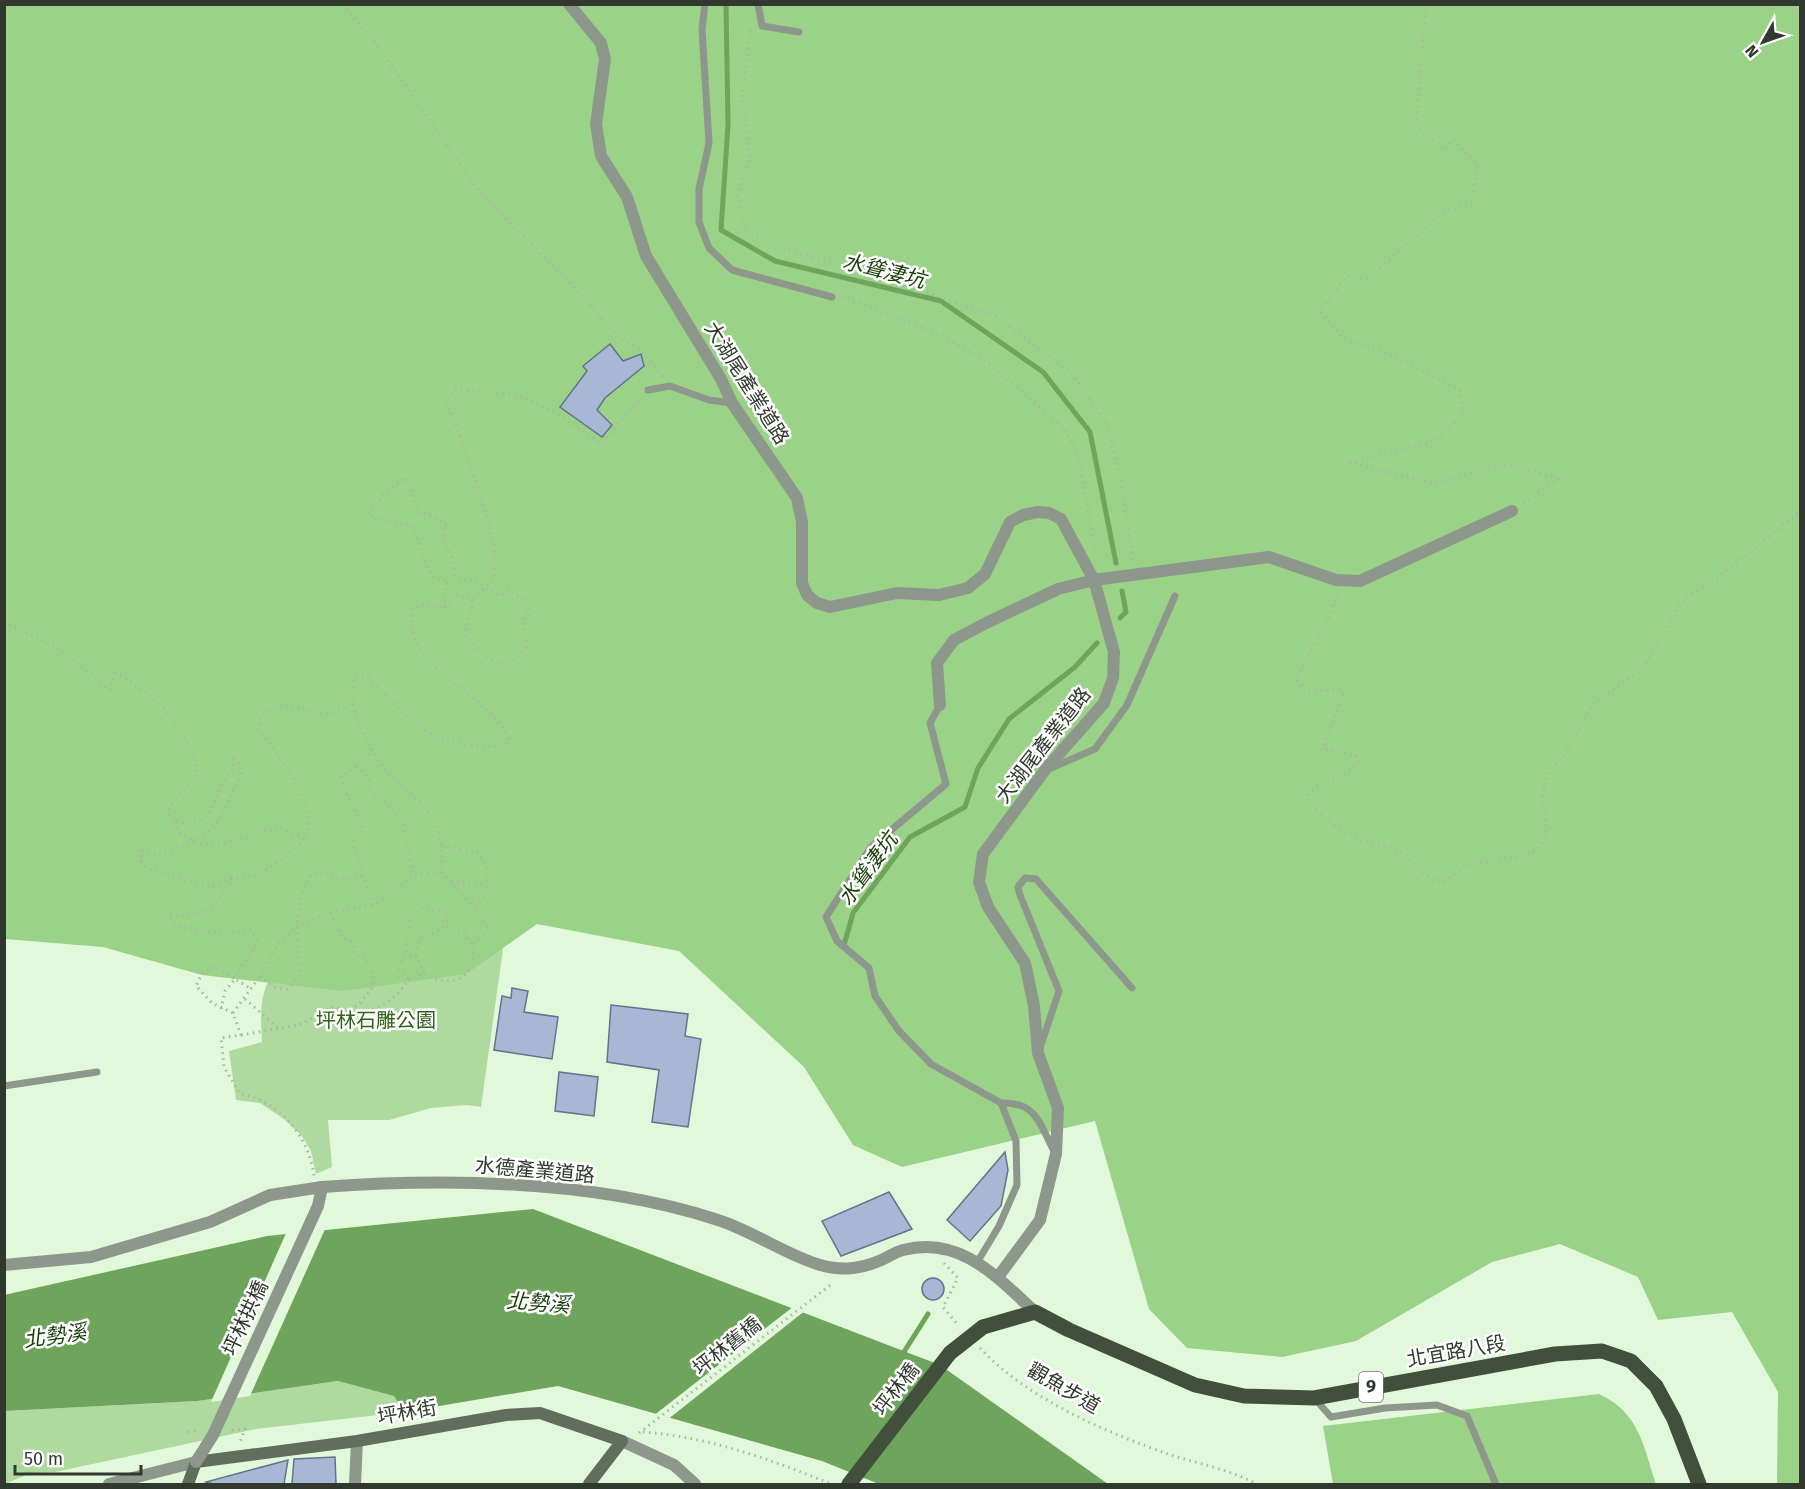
<svg xmlns="http://www.w3.org/2000/svg" width="1805" height="1489" font-family="'Fira Sans','Noto Sans TC',sans-serif">
<style>
.green{fill:#aeda9f}
.forest{fill:#9ad287}
.water{fill:#6ea45b}
.pier{fill:#e2f8db}
.lines{fill:none;stroke-linecap:round;stroke-linejoin:round}
.stream{stroke:#6ea45b;stroke-width:5}
.building{fill:#a6b8d3;stroke:#63748c;stroke-width:1.5}
.path{stroke:#a8b9a2;stroke-width:3;stroke-dasharray:1.5 4.5;stroke-linecap:butt}
.service{stroke:#8e978c;stroke-width:7}
.minor{stroke:#8e978c;stroke-width:12}
.tertiary{stroke:#8e978c;stroke-width:12}
.secondary{stroke:#616d5d;stroke-width:12}
.primary{stroke:#414f3c;stroke-width:15}
.tertiary-bridge{stroke:#8e978c;stroke-width:12}
.primary-bridge{stroke:#414f3c;stroke-width:15}
.labels{text-anchor:middle;dominant-baseline:central;stroke-width:5;stroke-linejoin:round;paint-order:stroke}
.shield{fill:#fff;stroke:#6f746d;stroke-width:1.5}
.shield-label{font-size:18px;font-weight:bold;fill:#31392e}
.street-label{font-size:20px;fill:#31392e;stroke:#fff}
.park-label{font-size:20px;fill:#2f6319;stroke:#fff}
.water-label{font-size:21px;font-style:italic;fill:#193d09;stroke:#fff}
</style>
<rect width="100%" height="100%" fill="#e2f8db"/>
<g class="green">
<path d="M 516,856 L 481,1107 L 467,1105 L 431,1108 L 389,1120 L 328,1120 L 332,1167 L 316,1174 L 311,1151 L 302,1136 L 284,1119 L 260,1103 L 236,1100 L 229,1051 L 262,1042 C 260,1003 260,992 281,957 Z"/>
<path d="M 339,1381 L 394,1396 L 404,1412 L 256,1429 L 55,1472 L 31,1473 L 5,1484 L 5,1411 L 197,1401 Z"/>
</g>
<g class="forest">
<path d="M 4,5 L 1800,5 L 1800,1484 L 1777,1484 L 1778,1392 L 1732,1312 L 1658,1320 L 1638,1277 L 1560,1244 L 1492,1262 L 1356,1341 L 1282,1357 L 1187,1348 L 1149,1309 L 1095,1121 L 902,1167 L 853,1145 L 804,1067 L 679,951 L 537,924 L 466,974 L 343,991 L 202,975 L 103,947 L 5,939 Z"/>
<path d="M 1599,1394 C 1640,1413 1643,1446 1656,1484 L 1333,1484 L 1323,1426 Z"/>
</g>
<path class="water" d="M 533,1209 L 940,1365 L 1108,1484 L 879,1484 L 822,1461 L 558,1386 L 404,1412 L 394,1396 L 338,1381 L 197,1401 L 5,1411 L 4,1295 L 267,1236 Z"/>
<g class="pier">
<path d="M 326,1227 L 250,1396 L 211,1402 L 287,1231 Z"/>
<path d="M 794,1306 L 806,1310 L 667,1420 L 653,1416 Z"/>
</g>
<g class="lines">
<g class="stream">
<path d="M 726,4 L 728,125 L 721,230 L 775,261 L 941,301 L 1043,372 L 1090,432 L 1116,563"/>
<path d="M 1120,618 L 1126,612 L 1122,591"/>
<path d="M 844,945 L 853,913 L 910,837 L 965,807 L 978,768 L 1009,719 L 1075,667 L 1097,643"/>
<path d="M 902,1355 L 928,1314"/>
</g>
</g>
<g class="building">
<path d="M 610,344 L 623,361 L 641,354 L 644,366 L 605,398 L 597,410 L 612,425 L 602,437 L 560,407 L 587,371 L 583,366 Z"/>
<path d="M 512,988 L 528,991 L 524,1012 L 558,1017 L 552,1059 L 494,1050 L 502,996 L 511,998 Z"/>
<path d="M 611,1005 L 688,1014 L 685,1036 L 701,1039 L 688,1127 L 652,1122 L 659,1070 L 607,1062 Z"/>
<path d="M 559,1072 L 598,1077 L 594,1116 L 555,1111 Z"/>
<path d="M 1005,1152 L 1008,1170 L 1001,1206 L 970,1241 L 947,1220 Z"/>
<path d="M 889,1192 L 912,1229 L 841,1256 L 822,1221 Z"/>
<circle cx="933" cy="1289" r="11"/>
<path d="M 335,1457 L 336,1484 L 292,1484 L 294,1459 Z"/>
<path d="M 288,1460 L 284,1484 L 213,1484 L 206,1482 Z"/>
</g>
<g class="lines">
<g class="path">
<path d="M 343,4 L 374,41 L 478,190 L 574,287 L 614,333 L 642,351 L 663,377"/>
<path d="M 1426,4 L 1416,126 L 1445,150 L 1453,139 L 1477,165 L 1472,202 L 1445,211 L 1367,279 L 1347,276 L 1320,311 L 1342,337 L 1403,360 L 1460,390 L 1463,414 L 1435,441 L 1350,463 L 1436,484 L 1504,463 L 1558,479 L 1523,503"/>
<path d="M 751,30 L 742,95 L 750,155 L 737,196 L 746,230 L 793,252 L 878,275 L 997,317 L 1072,374 L 1106,422 L 1119,470 L 1133,560"/>
<path d="M 842,296 L 941,335 L 990,364 L 1065,429 L 1079,459 L 1095,551"/>
<path d="M 1337,594 L 1330,615 L 1296,679 L 1304,691 L 1342,690 L 1343,696 L 1325,743 L 1326,749 L 1356,756 L 1358,762 C 1346,779 1321,779 1308,795 C 1312,814 1342,831 1360,839 C 1372,845 1388,846 1400,852 C 1418,861 1423,883 1446,881 L 1466,865 L 1519,857 L 1533,852 L 1541,846 L 1545,835 L 1546,817 L 1542,797 L 1545,782 L 1549,772 L 1564,756 L 1592,705 L 1641,669 L 1651,656 L 1676,610 L 1687,597 L 1728,570 L 1800,511"/>
<path d="M 445,608 L 444,598 L 448,581 C 444,580 437,580 434,577 C 428,574 418,537 413,527 L 368,515 L 384,494 L 404,478 L 411,483 L 412,495 L 419,513 L 427,514 L 447,525 L 443,539 L 453,560 L 455,575 L 463,580 L 478,582 L 500,596 L 510,590 L 523,600 L 530,615 L 523,620 L 527,646 L 511,664 C 493,666 476,648 465,635 C 466,621 473,612 472,599"/>
<path d="M 4,622 L 58,648 L 110,690 L 115,673 C 158,695 185,726 198,773 L 169,807 L 169,816 L 175,821 L 191,824 L 209,814 L 223,782 L 234,768 L 231,757 C 241,763 243,767 240,778 C 218,819 224,829 177,848 C 163,854 157,856 142,851 L 140,860 L 147,868 L 210,887 L 231,878 C 222,899 212,912 187,915 C 180,916 175,914 168,916 L 180,927 L 203,930 L 228,934 L 250,930 L 258,941 L 235,979 L 215,966 L 202,974 L 196,986 L 212,1003 L 233,1013 L 241,1035 L 221,1038 L 224,1067 L 240,1094 C 279,1100 309,1136 314,1176"/>
<path d="M 357,766 L 369,779 L 368,789 L 381,797 L 403,823 L 413,875"/>
<path d="M 175,821 L 181,834 L 202,845 L 218,845 L 279,827 L 306,839 C 317,802 280,757 258,730 L 261,716 C 289,696 297,711 325,714 C 334,715 345,707 352,703"/>
<path d="M 442,872 L 474,907"/>
<path d="M 231,878 C 262,880 284,857 306,839"/>
<path d="M 451,882 L 487,884"/>
<path d="M 372,905 L 353,842 L 363,828 C 357,810 345,797 341,777 L 367,758 L 373,747"/>
<path d="M 330,913 L 342,938 L 352,942 L 355,955 L 363,956 L 372,967 L 374,986 L 360,1003 L 349,1011"/>
<path d="M 416,955 L 424,973"/>
<path d="M 404,958 L 416,955 L 420,939 L 447,926"/>
<path d="M 260,976 L 274,987 L 287,989 L 299,976 C 299,944 292,902 311,875 L 321,872 L 338,880 L 362,876"/>
<path d="M 408,979 L 396,967 L 404,958 L 411,918 L 424,907 L 434,912 L 447,911 L 447,926 L 464,933 L 472,944"/>
<path d="M 245,999 L 279,1029"/>
<path d="M 221,1009 L 225,991 L 235,979 L 250,988"/>
<path d="M 233,1013 L 260,976 L 279,942 L 297,927 L 330,913 L 372,905 L 384,899 L 413,875 L 442,872 C 442,855 442,837 435,822 C 425,800 402,790 387,772 C 371,753 341,698 357,676 L 367,677 C 385,692 400,712 419,726 C 440,741 481,751 505,745 L 509,739 C 503,727 496,717 486,709 C 459,683 401,655 412,609 L 422,605 L 445,608 L 456,594 L 472,599 C 481,592 494,582 495,570 C 499,533 460,437 446,400 L 455,389 L 518,395 L 556,413 L 601,444 L 641,398"/>
<path d="M 241,1035 L 299,1025 L 333,1007 C 341,1009 349,1013 357,1013 C 375,1013 402,995 408,979 L 424,973 C 448,991 481,977 472,945 L 489,930 L 474,907 C 493,894 491,869 477,852 L 441,846"/>
<path d="M 944,1263 L 958,1278 L 943,1307 L 959,1326"/>
<path d="M 980,1348 C 1026,1398 1107,1433 1171,1455 C 1200,1464 1230,1470 1257,1484"/>
<path d="M 232,1430 L 245,1429 L 240,1442"/>
<path d="M 188,1432 L 198,1431"/>
<path d="M 643,1432 C 709,1437 770,1459 831,1484"/>
<path d="M 639,1433 L 833,1283"/>
</g>
<g class="service">
<path d="M 705,4 L 702,29 L 709,143 L 699,189 L 699,222 L 709,248 L 732,270 L 832,297"/>
<path d="M 758,4 L 762,26 L 799,32"/>
<path d="M 648,390 L 670,386 L 709,400 L 732,403"/>
<path d="M 940,705 L 930,723 L 946,784 L 871,847 L 826,917 L 837,941 L 869,968 L 875,996 L 899,1031 L 931,1064 L 1001,1103 L 1016,1141 L 1017,1185 L 999,1226 L 978,1261"/>
<path d="M 1051,768 L 1095,749 L 1127,705 L 1175,596"/>
<path d="M 1040,1048 L 1059,991 L 1020,895 L 1018,887 L 1025,878 L 1036,879 L 1132,988"/>
<path d="M 4,1086 L 97,1072"/>
<path d="M 1001,1103 C 1037,1102 1039,1123 1054,1151"/>
<path d="M 1316,1400 L 1331,1417 L 1385,1408 L 1437,1405 L 1467,1416 L 1495,1482"/>
</g>
<g class="minor">
<path d="M 569,4 L 601,43 L 605,59 L 596,124 L 601,156 L 627,197 L 646,256 L 721,379 L 732,403 L 797,498 L 802,522 L 802,583 L 807,595 L 817,603 L 830,607 L 897,593 L 939,595 L 968,588 L 985,574 L 1010,522 L 1023,515 L 1038,512 L 1049,513 L 1061,519 L 1094,580 L 1114,652 L 1113,678 L 1104,703 L 1045,770 L 983,854 L 979,882 L 988,907 L 1025,963 L 1034,1006 L 1038,1053 L 1058,1108 L 1056,1154 L 1040,1220 L 998,1277"/>
<path d="M 940,705 L 937,663 L 954,640 L 986,623 L 1058,589 L 1094,580 L 1269,557 L 1336,580 L 1360,581 L 1512,511"/>
<path d="M 4,1265 L 91,1257 L 210,1222 L 270,1195 L 322,1187"/>
<path d="M 622,1441 L 674,1465 L 695,1484"/>
<path d="M 109,1484 L 196,1462"/>
<path d="M 355,1484 L 357,1441"/>
</g>
<path class="tertiary" d="M 322,1187 C 449,1178 596,1180 718,1220 C 752,1231 783,1253 817,1264 C 839,1271 857,1270 879,1261 C 887,1258 895,1252 903,1250 C 960,1235 997,1277 1035,1312"/>
<path class="secondary" d="M 188,1484 L 196,1462 L 357,1441 L 506,1415 L 540,1413 L 622,1441 L 589,1484"/>
<path class="primary" d="M 983,1327 L 1035,1312 L 1069,1330 L 1195,1385 L 1244,1396 L 1314,1398 L 1555,1354 L 1602,1351 L 1631,1361 L 1656,1386 L 1674,1419 L 1699,1484"/>
<path class="tertiary-bridge" d="M 196,1462 L 213,1435 L 318,1206 L 322,1187"/>
<path class="primary-bridge" d="M 849,1484 L 950,1353 L 983,1327"/>
</g>
<g class="labels">
<rect class="shield" x="1359" y="1372" width="24" height="30" rx="4.5"/>
<g class="shield-label">
<text x="1371" y="1387">9</text>
</g>
<g class="street-label">
<text transform="translate(747 383) rotate(58)">大湖尾產業道路</text>
<text transform="translate(1043 745) rotate(-52)">大湖尾產業道路</text>
<text transform="translate(535 1170) rotate(5)">水德產業道路</text>
<text transform="translate(245 1318) rotate(-65)">坪林拱橋</text>
<text transform="translate(727 1346) rotate(-38)">坪林舊橋</text>
<text transform="translate(1456 1351) rotate(-10)">北宜路八段</text>
<text transform="translate(1064 1388) rotate(30)">觀魚步道</text>
<text transform="translate(896 1389) rotate(-52)">坪林橋</text>
<text transform="translate(407 1412) rotate(-10)">坪林街</text>
</g>
<g class="park-label">
<text x="376" y="1020">坪林石雕公園</text>
</g>
<g class="water-label">
<text transform="translate(884 271) rotate(14)">水聳淒坑</text>
<text transform="translate(868 869) rotate(-54)">水聳淒坑</text>
<text transform="translate(538 1303) rotate(4)">北勢溪</text>
<text transform="translate(55 1336) rotate(-8)">北勢溪</text>
</g>
</g>
<rect width="1805" height="1489" fill="none" stroke="#31392e" stroke-width="12"/>
<g transform="translate(1763 42) rotate(230)" stroke="#ffffff" stroke-width="4.5" paint-order="stroke">
<path d="M0-4.5L10 22L0 15L-10 22Z" fill="#31392e"/>
<text y="-9" font-size="16" font-weight="bold" text-anchor="middle" fill="#31392e">N</text>
</g>
<path d="M15 1465v9h126v-9" fill="none" stroke="#31392e" stroke-width="3"/>
<text x="24" y="1465" font-size="18" fill="#31392e" stroke="#ffffff" stroke-width="4.5" paint-order="stroke">50 m</text>
</svg>
